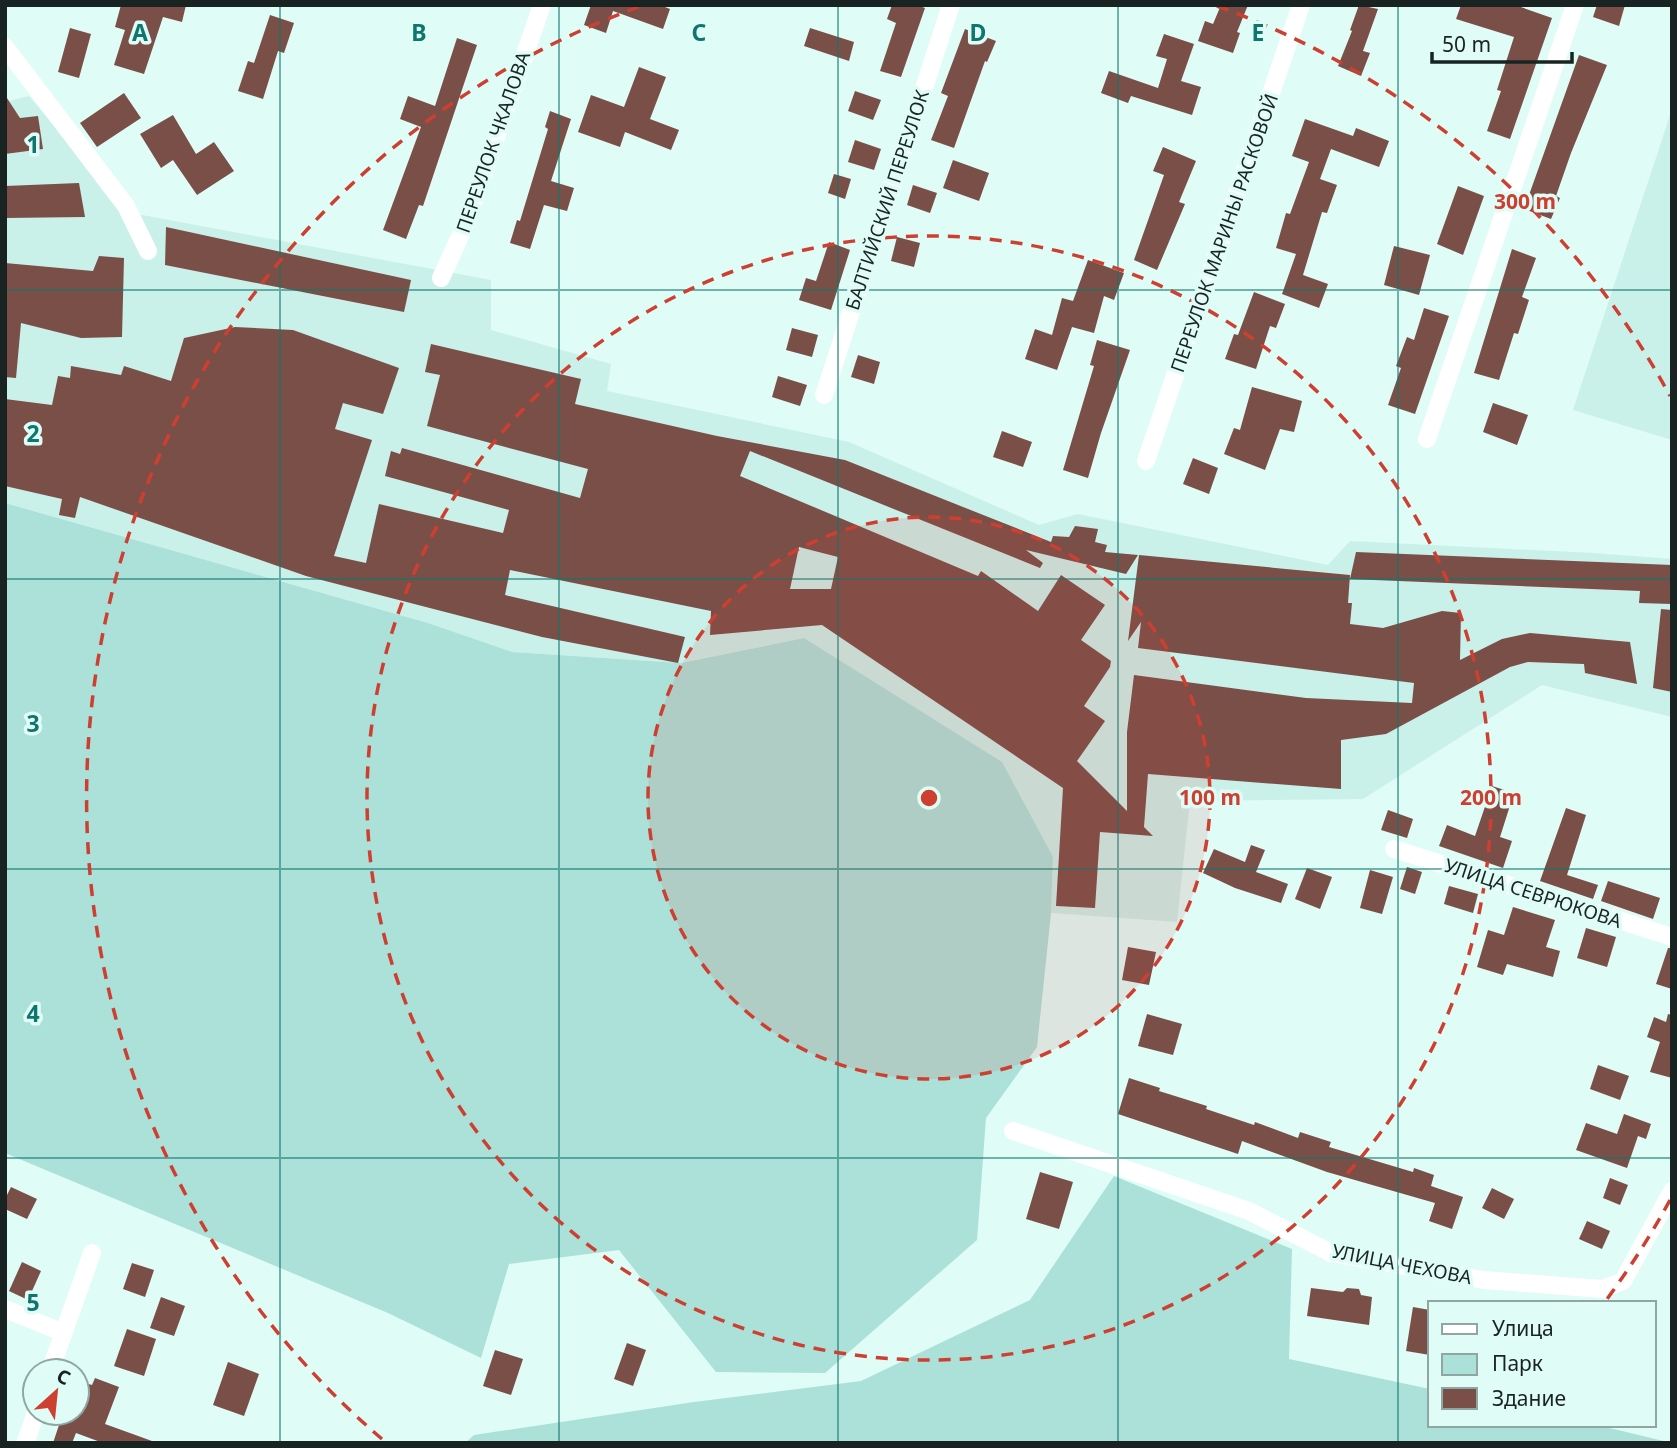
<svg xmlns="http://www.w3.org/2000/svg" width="1677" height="1448" font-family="'Noto Sans',sans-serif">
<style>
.built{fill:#caf0ea}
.green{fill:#abe1d9}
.building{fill:#7a4f48;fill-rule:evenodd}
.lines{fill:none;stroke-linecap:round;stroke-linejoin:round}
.minor{stroke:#fff;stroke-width:18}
.grid{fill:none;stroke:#0f766e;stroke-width:2;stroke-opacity:0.55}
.ring{fill:none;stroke:#cd4031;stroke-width:3.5;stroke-dasharray:12 9}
.labels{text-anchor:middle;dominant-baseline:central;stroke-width:7;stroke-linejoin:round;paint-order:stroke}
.street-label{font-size:19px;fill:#192422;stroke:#dffcf7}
.grid-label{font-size:23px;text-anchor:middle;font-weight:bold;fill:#0f766e;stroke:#dffcf7;stroke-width:7;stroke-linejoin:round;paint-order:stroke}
.centre{fill:#cd4031;stroke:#dffcf7;stroke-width:3.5}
.ring-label{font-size:21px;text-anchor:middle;font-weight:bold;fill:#cd4031;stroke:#dffcf7;stroke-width:7;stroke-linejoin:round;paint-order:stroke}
</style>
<rect width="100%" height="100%" fill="#dffcf7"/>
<g class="built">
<path d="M 29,96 L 126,212 L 491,280 L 491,330 L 611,364 L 607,391 L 849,442 L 1039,525 L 1078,514 L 1328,565 L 1350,541 L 1593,553 L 1672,559 L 1672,717 L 1542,685 L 1363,799 L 1190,801 L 1177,922 L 1051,913 L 1053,857 L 804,638 L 681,663 L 512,652 L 428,623 L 5,503 L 5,102 Z"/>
<path d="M 1672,109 L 1672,440 L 1573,410 Z"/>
</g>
<g class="green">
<path d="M 5,503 L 428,623 L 512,652 L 681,663 L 804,638 L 1002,762 L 1053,857 L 1051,913 L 1037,1047 L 986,1118 L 977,1240 L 825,1373 L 716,1372 L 619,1250 L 509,1264 L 481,1358 L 388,1313 L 5,1153 Z"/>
<path d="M 1114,1176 L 1292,1249 L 1289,1359 L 1430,1389 L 1430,1425 L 1597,1425 L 1672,1443 L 465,1443 L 474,1435 L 694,1402 L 861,1381 L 1030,1300 Z"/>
</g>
<g class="building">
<path d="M 121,5 L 186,5 L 182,22 L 163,17 L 144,74 L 114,65 L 125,30 L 115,27 Z"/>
<path d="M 591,5 L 660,5 L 670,9 L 663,29 L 613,11 L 606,33 L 584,25 Z"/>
<path d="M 892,5 L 917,5 L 925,8 L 901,77 L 880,71 L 896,23 L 887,19 Z"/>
<path d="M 1221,5 L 1248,5 L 1237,32 L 1240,33 L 1233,53 L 1198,41 L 1205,21 L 1213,24 Z"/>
<path d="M 1359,5 L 1378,9 L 1363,51 L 1370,53 L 1361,76 L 1338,66 L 1352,31 L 1350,30 Z"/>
<path d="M 1461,5 L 1515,5 L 1552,18 L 1510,139 L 1487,131 L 1501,91 L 1497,90 L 1514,37 L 1456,19 Z"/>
<path d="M 1597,5 L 1625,5 L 1619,26 L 1593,17 Z"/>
<path d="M 270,15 L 294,23 L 284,53 L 278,51 L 263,99 L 238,91 L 248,61 L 254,63 Z"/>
<path d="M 70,28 L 91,34 L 79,78 L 58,72 Z"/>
<path d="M 810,28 L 854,42 L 849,61 L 804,46 Z"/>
<path d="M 965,29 L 996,41 L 987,62 L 985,61 L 954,148 L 931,140 L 948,96 L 941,93 Z"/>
<path d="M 1164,34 L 1194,44 L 1181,81 L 1201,87 L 1192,115 L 1131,96 L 1128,103 L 1101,93 L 1109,71 L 1158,88 L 1167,59 L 1156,56 Z"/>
<path d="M 457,38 L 477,45 L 423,206 L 419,205 L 406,239 L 383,230 L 421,127 L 400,119 L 408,96 L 435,106 Z"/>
<path d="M 1579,55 L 1607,65 L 1571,153 L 1556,196 L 1560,198 L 1551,219 L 1524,209 Z"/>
<path d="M 639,67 L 666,77 L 650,119 L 679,130 L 671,150 L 625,132 L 620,147 L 578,132 L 591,95 L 624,107 Z"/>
<path d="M 855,91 L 881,100 L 873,120 L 848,111 Z"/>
<path d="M 124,93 L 141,118 L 97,147 L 80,123 Z"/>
<path d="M 5,95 L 20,118 L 38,116 L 43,149 L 5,154 Z"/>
<path d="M 550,111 L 571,119 L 551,181 L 574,188 L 567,211 L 544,205 L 530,249 L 510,243 L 517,220 L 520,221 L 548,129 L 545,127 Z"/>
<path d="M 173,115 L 196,154 L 214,142 L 234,171 L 197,195 L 173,160 L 161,168 L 140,134 Z"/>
<path d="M 1305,119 L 1353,136 L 1356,128 L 1389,141 L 1379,167 L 1331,149 L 1320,179 L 1337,185 L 1327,213 L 1322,212 L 1303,275 L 1328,284 L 1319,308 L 1282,294 L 1296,254 L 1276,248 L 1286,213 L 1290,214 L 1309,162 L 1292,156 Z"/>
<path d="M 855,140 L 881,149 L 874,170 L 848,162 Z"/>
<path d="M 1163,147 L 1196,161 L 1179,202 L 1185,204 L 1157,270 L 1134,260 L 1164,175 L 1153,171 Z"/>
<path d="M 953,160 L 989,173 L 979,201 L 943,188 Z"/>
<path d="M 834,174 L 851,179 L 845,199 L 828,193 Z"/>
<path d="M 79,183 L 85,217 L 5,218 L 5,186 Z"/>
<path d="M 913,185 L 937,193 L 930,213 L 907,205 Z"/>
<path d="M 1458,186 L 1484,196 L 1463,255 L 1437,244 Z"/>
<path d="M 166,227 L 411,280 L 404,312 L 165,265 Z"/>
<path d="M 897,237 L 920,243 L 914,267 L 891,261 Z"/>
<path d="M 829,242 L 850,250 L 831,310 L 799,300 L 806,278 L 816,281 Z"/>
<path d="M 1394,246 L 1430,255 L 1419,295 L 1384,285 Z"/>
<path d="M 1512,249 L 1536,258 L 1522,297 L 1529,300 L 1518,334 L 1514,333 L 1499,380 L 1474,373 Z"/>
<path d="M 99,256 L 124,258 L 122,337 L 81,338 L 21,323 L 16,378 L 5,377 L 5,263 L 93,271 Z"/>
<path d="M 1088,260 L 1124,273 L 1114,300 L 1104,296 L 1094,333 L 1072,327 L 1057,370 L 1025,359 L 1035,329 L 1052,335 L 1062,298 L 1073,301 Z"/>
<path d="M 1254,292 L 1285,304 L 1276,328 L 1270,326 L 1256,369 L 1225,359 L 1234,334 L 1238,335 Z"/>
<path d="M 1424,308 L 1449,316 L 1415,414 L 1388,405 L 1401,368 L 1396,366 L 1407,337 L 1414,340 Z"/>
<path d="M 235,327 L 293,330 L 399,368 L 383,414 L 343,403 L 335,429 L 372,440 L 334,556 L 366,563 L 379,504 L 503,533 L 509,510 L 385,476 L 391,451 L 400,454 L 402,448 L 580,498 L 588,469 L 427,426 L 440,375 L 425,372 L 431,344 L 581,379 L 575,404 L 717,436 L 845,460 L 1051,542 L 1053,536 L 1069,537 L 1075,526 L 1098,529 L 1095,542 L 1107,545 L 1105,552 L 1138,555 L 1126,574 L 1026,550 L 1043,563 L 1040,568 L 750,451 L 740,476 L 978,576 L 981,571 L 1038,611 L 1061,575 L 1105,605 L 1081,640 L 1111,661 L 1110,667 L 1084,706 L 1105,721 L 1077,761 L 1127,811 L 1127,732 L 1134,675 L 1306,698 L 1412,703 L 1414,683 L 1138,648 L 1141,622 L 1128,641 L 1139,555 L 1350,575 L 1348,603 L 1352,603 L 1350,624 L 1383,628 L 1442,611 L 1461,613 L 1460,660 L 1502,639 L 1530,633 L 1630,642 L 1637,684 L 1585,673 L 1584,664 L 1528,662 L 1510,667 L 1386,734 L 1341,740 L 1341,789 L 1148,774 L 1144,827 L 1153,836 L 1100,832 L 1095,908 L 1056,906 L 1063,788 L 822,625 L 710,635 L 711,611 L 510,570 L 505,595 L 685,637 L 678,663 L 542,637 L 306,576 L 80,497 L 75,518 L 59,515 L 62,499 L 5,486 L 5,399 L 52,405 L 58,376 L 70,378 L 71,366 L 121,375 L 124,366 L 171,381 L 184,338 ZM 799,547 L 838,557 L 831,589 L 790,589 Z"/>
<path d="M 792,328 L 818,335 L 812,357 L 786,350 Z"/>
<path d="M 1097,340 L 1130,350 L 1101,433 L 1088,478 L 1063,470 L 1094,366 L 1090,365 Z"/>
<path d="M 858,355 L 880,362 L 874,384 L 851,377 Z"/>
<path d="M 778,376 L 807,385 L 800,406 L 772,397 Z"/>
<path d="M 1252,387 L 1302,401 L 1294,432 L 1280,429 L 1265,470 L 1224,454 L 1234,428 L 1240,430 Z"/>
<path d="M 1493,403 L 1528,415 L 1517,445 L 1483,432 Z"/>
<path d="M 1002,431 L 1032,442 L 1023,467 L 993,457 Z"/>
<path d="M 1193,458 L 1218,468 L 1209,494 L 1183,484 Z"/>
<path d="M 1356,552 L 1672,565 L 1672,604 L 1639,603 L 1640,591 L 1350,579 Z"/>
<path d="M 1661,609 L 1672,610 L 1672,692 L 1653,688 Z"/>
<path d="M 1492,786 L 1514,793 L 1500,837 L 1512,841 L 1503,868 L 1439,846 L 1447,825 L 1475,836 Z"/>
<path d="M 1566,808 L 1586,815 L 1567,875 L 1598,885 L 1593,899 L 1540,881 Z"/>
<path d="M 1388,810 L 1413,819 L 1407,838 L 1381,830 Z"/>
<path d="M 1251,845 L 1265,850 L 1256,872 L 1288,884 L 1281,903 L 1235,888 L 1203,873 L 1214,849 L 1245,862 Z"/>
<path d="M 1407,867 L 1422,872 L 1415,894 L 1400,889 Z"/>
<path d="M 1307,868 L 1332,877 L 1320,909 L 1295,899 Z"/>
<path d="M 1370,870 L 1393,877 L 1382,914 L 1360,908 Z"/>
<path d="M 1608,881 L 1660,898 L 1653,919 L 1601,901 Z"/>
<path d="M 1449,886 L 1478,894 L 1473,913 L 1444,904 Z"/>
<path d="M 1513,907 L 1555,920 L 1546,947 L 1560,951 L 1553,977 L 1507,964 L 1503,975 L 1477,967 L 1488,930 L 1504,935 Z"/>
<path d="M 1586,928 L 1616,937 L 1607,967 L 1577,958 Z"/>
<path d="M 1128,947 L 1156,952 L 1149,985 L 1122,980 Z"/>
<path d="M 1668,948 L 1672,948 L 1672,989 L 1656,984 Z"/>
<path d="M 1147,1014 L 1182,1024 L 1173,1055 L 1138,1046 Z"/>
<path d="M 1668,1014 L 1672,1015 L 1672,1078 L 1650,1072 L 1660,1042 L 1647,1037 L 1654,1017 L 1666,1022 Z"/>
<path d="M 1598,1065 L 1629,1076 L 1620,1100 L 1590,1089 Z"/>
<path d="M 1129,1078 L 1160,1088 L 1159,1091 L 1207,1106 L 1206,1109 L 1254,1125 L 1255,1122 L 1298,1138 L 1300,1132 L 1331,1142 L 1329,1147 L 1413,1172 L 1414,1168 L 1434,1175 L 1431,1186 L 1463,1197 L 1452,1229 L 1429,1221 L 1435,1203 L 1327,1172 L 1242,1141 L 1238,1154 L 1118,1114 Z"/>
<path d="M 1624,1114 L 1651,1124 L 1646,1139 L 1638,1136 L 1627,1168 L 1576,1150 L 1586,1123 L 1617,1134 Z"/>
<path d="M 1040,1172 L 1073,1182 L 1059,1229 L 1026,1219 Z"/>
<path d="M 1610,1178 L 1628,1185 L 1620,1205 L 1603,1198 Z"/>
<path d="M 11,1187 L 37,1199 L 27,1219 L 5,1209 L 5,1199 Z"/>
<path d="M 1492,1188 L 1514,1199 L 1504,1219 L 1482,1208 Z"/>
<path d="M 1587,1221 L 1610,1231 L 1602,1249 L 1579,1239 Z"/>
<path d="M 22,1262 L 41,1271 L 28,1300 L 9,1291 Z"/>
<path d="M 132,1263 L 154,1270 L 145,1297 L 123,1289 Z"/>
<path d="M 1311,1288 L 1343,1292 L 1347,1288 L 1359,1289 L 1361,1295 L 1372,1297 L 1369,1325 L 1307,1316 Z"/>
<path d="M 161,1297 L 185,1306 L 174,1336 L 150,1328 Z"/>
<path d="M 1413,1307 L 1430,1310 L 1430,1355 L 1406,1351 Z"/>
<path d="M 127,1329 L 156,1339 L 144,1376 L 114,1366 Z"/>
<path d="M 627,1343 L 646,1350 L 633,1386 L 614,1379 Z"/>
<path d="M 495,1350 L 523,1359 L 511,1395 L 483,1386 Z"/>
<path d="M 228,1362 L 259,1374 L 244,1416 L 213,1405 Z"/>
<path d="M 95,1378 L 119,1387 L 105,1424 L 152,1441 L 152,1443 L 103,1443 L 76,1433 L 72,1443 L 53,1443 L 63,1413 L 77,1413 L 77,1396 L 80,1388 L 82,1389 L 85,1383 L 92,1385 Z"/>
</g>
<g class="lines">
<g class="minor">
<path d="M 5,47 L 126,206 L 148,251"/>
<path d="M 441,278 L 467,221 L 542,5"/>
<path d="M 824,395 L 951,5"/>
<path d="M 1427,439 L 1575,5"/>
<path d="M 1146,461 L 1301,5"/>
<path d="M 1394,849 L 1672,937"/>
<path d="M 1013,1131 L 1249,1211 L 1331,1253 L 1484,1280 L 1603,1289 L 1623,1281 L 1672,1191"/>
<path d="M 5,1309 L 64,1333"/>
<path d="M 50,1371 L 92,1253"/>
<path d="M 25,1443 L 36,1413"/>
</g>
</g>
<path class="grid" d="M 280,5 L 280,1443M 559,5 L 559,1443M 838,5 L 838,1443M 1118,5 L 1118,1443M 1398,5 L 1398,1443M 5,290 L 1672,290M 5,579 L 1672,579M 5,869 L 1672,869M 5,1158 L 1672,1158"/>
<circle cx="929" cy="798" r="281" fill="#cd4031" fill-opacity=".12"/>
<g class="ring">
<circle cx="929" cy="798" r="281"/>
<circle cx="929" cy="798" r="562"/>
<path d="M1670 1200A843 843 0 0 1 1607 1299M382 1439A843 843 0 0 1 641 6M1217 6A843 843 0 0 1 1670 396"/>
</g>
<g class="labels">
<g class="street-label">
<text transform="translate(493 142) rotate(-71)">ПЕРЕУЛОК ЧКАЛОВА</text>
<text transform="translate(887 200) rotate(-72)">БАЛТИЙСКИЙ ПЕРЕУЛОК</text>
<text transform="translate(1224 233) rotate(-71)">ПЕРЕУЛОК МАРИНЫ РАСКОВОЙ</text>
<text transform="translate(1533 893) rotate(18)">УЛИЦА СЕВРЮКОВА</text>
<text transform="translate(1402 1264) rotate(11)">УЛИЦА ЧЕХОВА</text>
</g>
</g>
<g class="grid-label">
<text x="140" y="41">A</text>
<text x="419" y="41">B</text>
<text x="699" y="41">C</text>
<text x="978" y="41">D</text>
<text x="1258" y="41">E</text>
<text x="33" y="153">1</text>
<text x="33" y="442">2</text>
<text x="33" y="732">3</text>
<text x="33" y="1022">4</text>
<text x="33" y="1311">5</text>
</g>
<circle cx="929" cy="798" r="10" class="centre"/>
<g class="ring-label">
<text x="1525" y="209">300 m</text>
<text x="1210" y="805">100 m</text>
<text x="1491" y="805">200 m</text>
</g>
<rect width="1677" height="1448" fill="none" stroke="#192422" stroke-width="14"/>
<rect x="1428" y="1301" width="228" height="126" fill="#dffcf7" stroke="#90a6a2" stroke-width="2"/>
<rect x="1442" y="1324" width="35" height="10" fill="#ffffff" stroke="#90a6a2" stroke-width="2"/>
<text x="1492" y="1336" font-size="21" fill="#192422">Улица</text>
<rect x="1442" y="1354" width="35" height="21" fill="#abe1d9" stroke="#90a6a2" stroke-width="2"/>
<text x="1492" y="1371" font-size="21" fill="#192422">Парк</text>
<rect x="1442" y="1388" width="35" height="21" fill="#7a4f48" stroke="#90a6a2" stroke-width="2"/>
<text x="1492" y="1406" font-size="21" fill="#192422">Здание</text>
<g transform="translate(56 1392) rotate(27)"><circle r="33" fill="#dffcf7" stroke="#90a6a2" stroke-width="2"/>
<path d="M0-5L12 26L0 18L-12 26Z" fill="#cd4031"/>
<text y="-10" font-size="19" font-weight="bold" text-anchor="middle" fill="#192422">С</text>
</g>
<path d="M1432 52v10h140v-10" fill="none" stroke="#192422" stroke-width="3.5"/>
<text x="1442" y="52" font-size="21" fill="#192422" stroke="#dffcf7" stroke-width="5" paint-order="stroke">50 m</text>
</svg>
